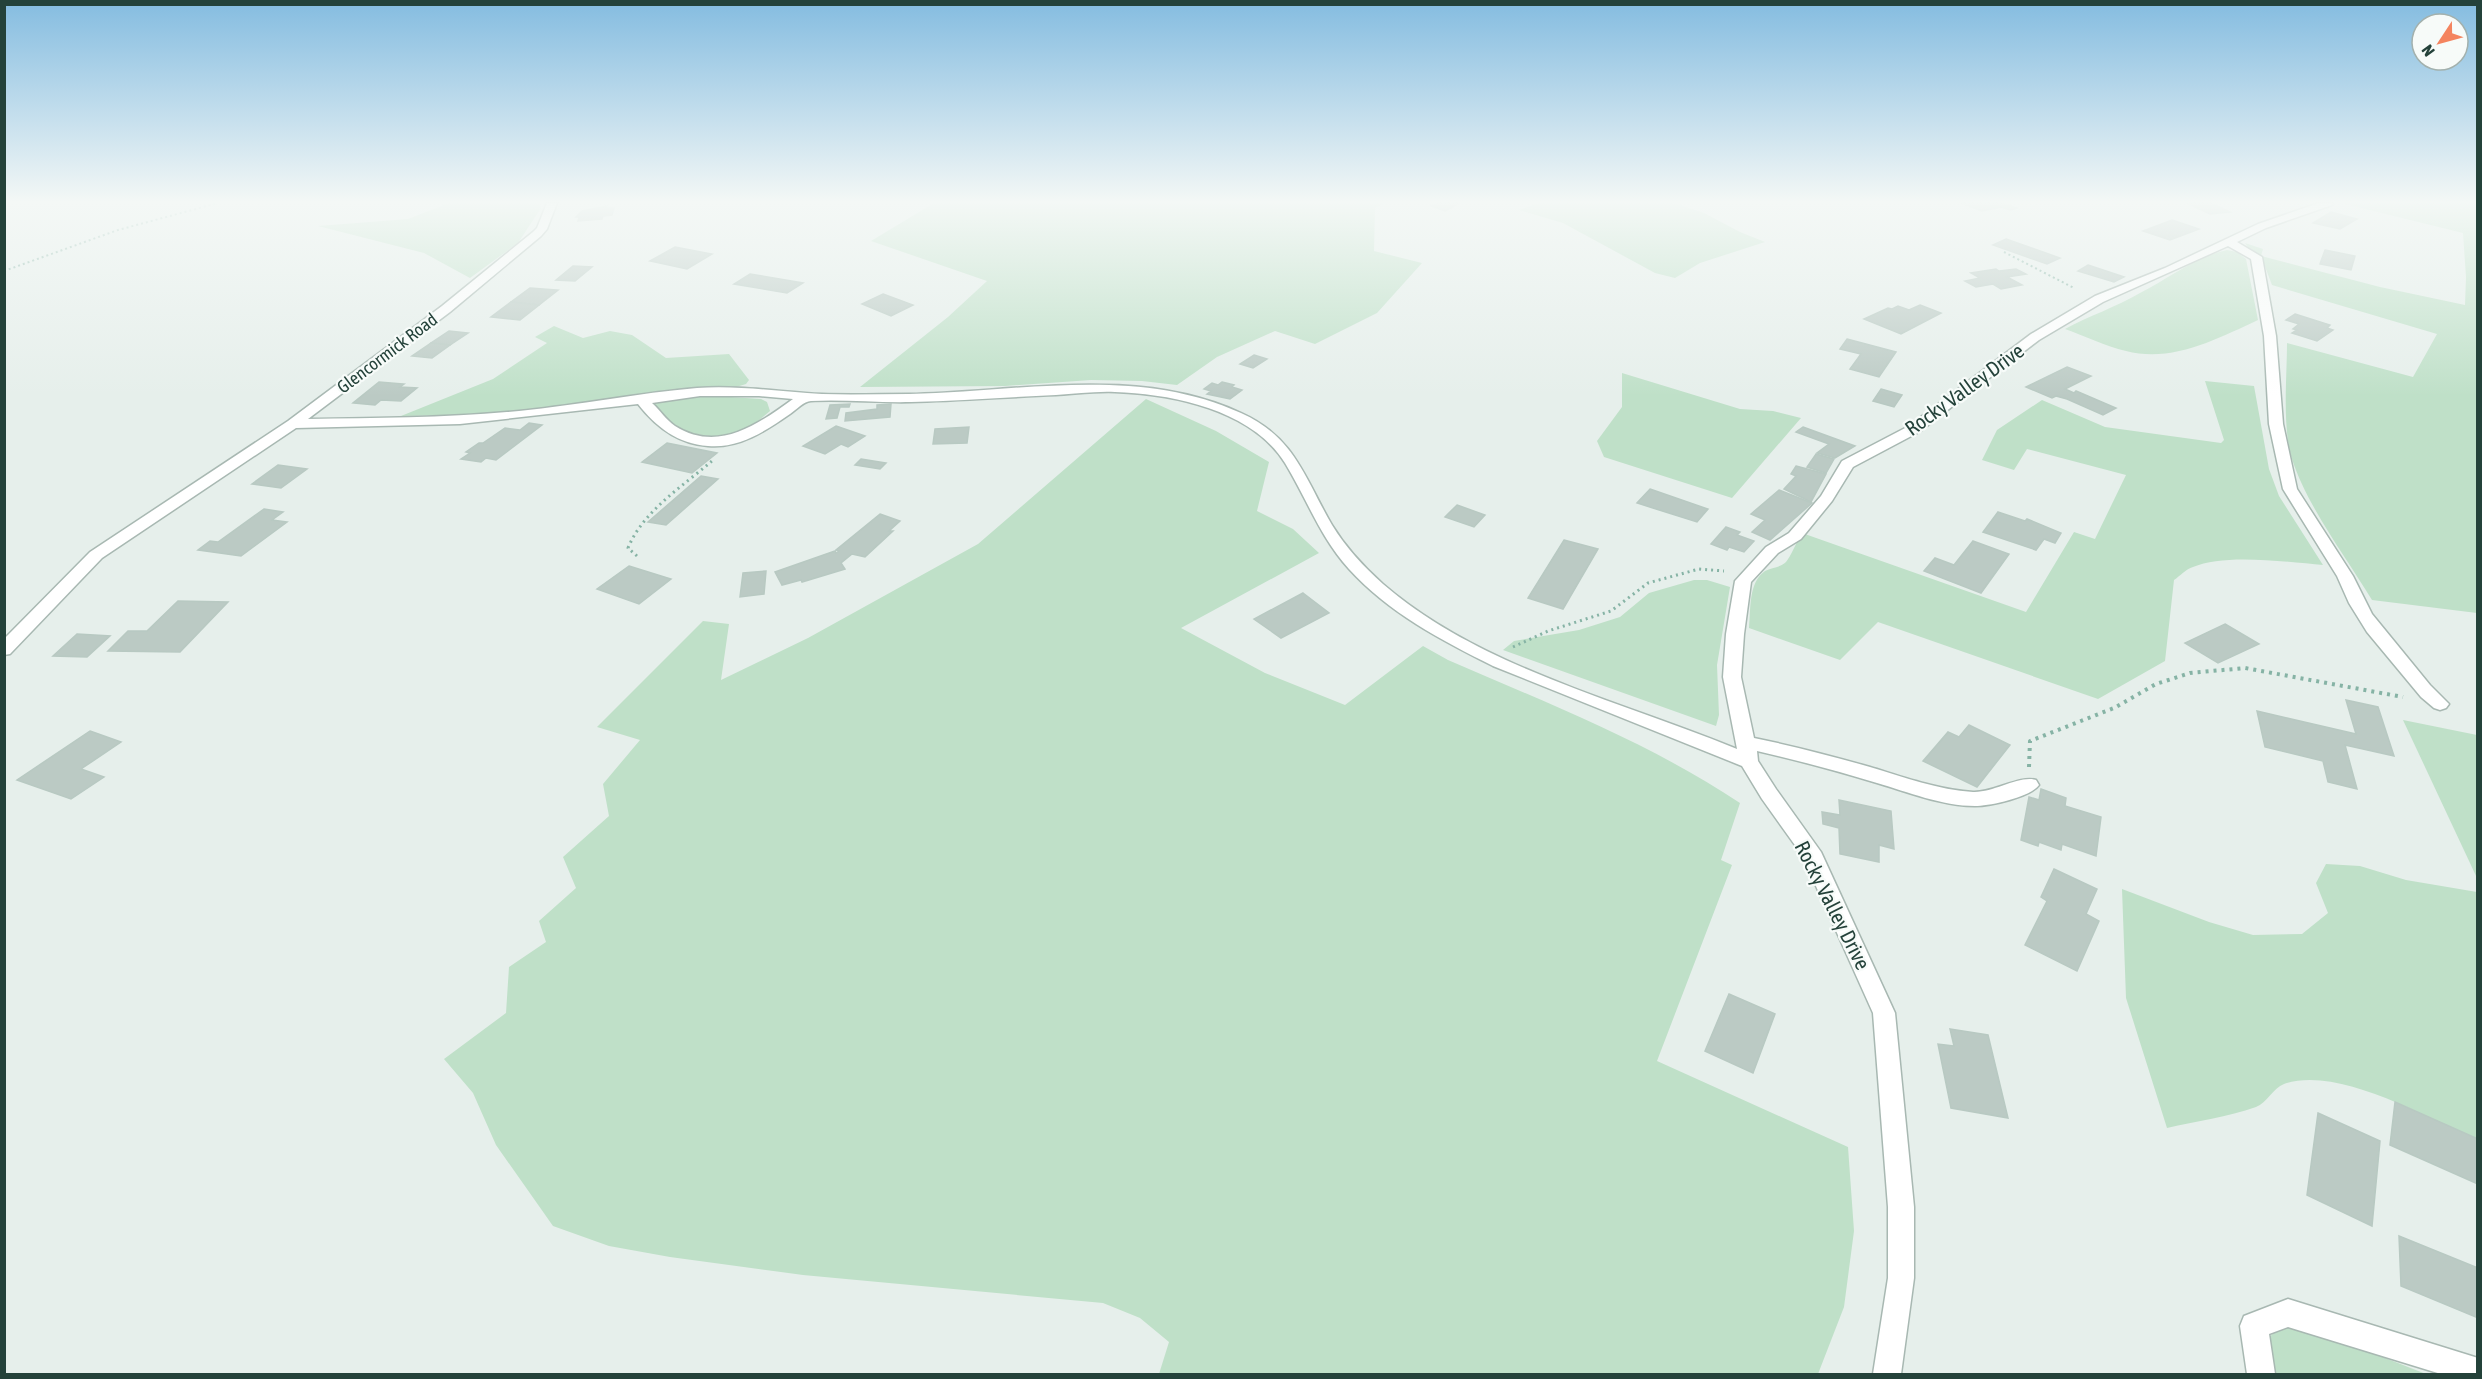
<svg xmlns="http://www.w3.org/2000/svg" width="2482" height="1379" font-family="'Asap Condensed',sans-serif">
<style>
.green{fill:#bfe0c8}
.building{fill:#bbcac4;stroke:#b8c9c2;stroke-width:1.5}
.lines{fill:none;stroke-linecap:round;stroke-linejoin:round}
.minor-casing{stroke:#a8b8b2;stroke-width:3}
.path-far2{stroke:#86b3a5;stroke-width:2;stroke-dasharray:2 3;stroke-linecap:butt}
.path-far1{stroke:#86b3a5;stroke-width:3;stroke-dasharray:2 4;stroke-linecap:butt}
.path{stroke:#86b3a5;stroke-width:4;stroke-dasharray:3 5;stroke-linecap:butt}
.minor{fill:#fff;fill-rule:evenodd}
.labels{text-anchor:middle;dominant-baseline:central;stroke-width:4.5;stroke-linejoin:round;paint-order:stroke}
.far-street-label{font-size:18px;fill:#24423a;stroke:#f7fbf9}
.street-label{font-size:21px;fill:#24423a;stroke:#f7fbf9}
</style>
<rect width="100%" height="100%" fill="#e6efeb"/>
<g class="green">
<path d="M 449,203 L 538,203 L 541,208 L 518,243 L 470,278 L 424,253 L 318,226 L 408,219 Z"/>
<path d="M 934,203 L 1384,203 L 1375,208 L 1374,251 L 1422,263 L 1377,313 L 1315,344 L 1275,331 L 1217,357 L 1177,385 L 1142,381 L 1091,380 L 1005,386 L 860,387 L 948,317 L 987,281 L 871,241 Z"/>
<path d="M 1539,203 L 1674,203 L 1704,213 L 1740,232 L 1765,242 L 1700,263 L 1675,278 L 1655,273 L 1563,223 L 1519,210 Z"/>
<path d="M 2341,203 L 2477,203 L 2477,613 L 2372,600 C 2346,557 2307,506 2292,459 C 2282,427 2287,377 2287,343 L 2413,377 L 2437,334 L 2272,285 L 2261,256 L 2249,249 L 2245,243 L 2263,249 L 2261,256 L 2380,287 L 2465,305 L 2466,277 L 2463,233 Z"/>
<path d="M 2227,250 L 2237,252 L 2246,259 L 2258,320 C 2217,339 2172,363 2126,351 C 2105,346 2085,336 2065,329 C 2089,316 2116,307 2140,293 C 2168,279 2195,257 2227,250 Z"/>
<path d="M 554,326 L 583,338 L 610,331 L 632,335 L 666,358 L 729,354 L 749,380 L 746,384 L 736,387 L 648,393 L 521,411 L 463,415 L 401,416 L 493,379 L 547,343 L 535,337 Z"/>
<path d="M 1622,373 L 1740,409 L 1773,411 L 1801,418 L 1732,498 L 1604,457 L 1597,441 L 1622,407 Z"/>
<path d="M 2205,381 L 2254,386 L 2269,469 L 2279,496 L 2323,565 C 2288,562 2224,553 2193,567 C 2186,569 2180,576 2174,580 L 2165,661 L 2098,699 L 1878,622 L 1840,660 L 1749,628 C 1751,609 1748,583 1765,571 C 1772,567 1780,568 1786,562 C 1790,558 1798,539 1802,533 L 2026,612 L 2074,532 L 2095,539 L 2126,475 L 2027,449 L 2014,470 L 1982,460 L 1997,430 L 2042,400 L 2105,427 L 2221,443 L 2224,440 Z"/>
<path d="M 716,396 L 761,399 L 767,402 L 770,411 L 746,431 L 721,438 L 690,433 L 675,427 L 647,403 L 684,397 Z"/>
<path d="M 1146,399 L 1216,431 L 1269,462 L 1257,511 L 1293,529 L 1319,553 L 1181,628 L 1265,673 L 1345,705 L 1423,646 L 1448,660 C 1547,703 1650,743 1740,803 L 1721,860 L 1732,865 L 1657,1061 L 1848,1147 L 1854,1231 L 1844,1307 L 1818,1374 L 1159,1374 L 1169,1342 L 1140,1318 L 1103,1303 L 803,1275 L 670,1257 L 609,1246 L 553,1226 L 496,1145 L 473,1093 L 444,1059 L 506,1013 L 509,967 L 546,942 L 539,921 L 576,888 L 563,857 L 609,816 L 603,784 L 640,740 L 597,727 L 703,621 L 729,624 L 721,680 L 808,638 L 978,544 Z"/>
<path d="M 1694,580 L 1707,580 L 1730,587 L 1717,665 L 1719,715 L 1716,726 L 1503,650 L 1514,641 L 1579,630 L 1620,617 L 1649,593 Z"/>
<path d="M 2403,720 L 2477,735 L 2477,878 Z"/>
<path d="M 2326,864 L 2360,866 L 2406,880 L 2477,892 L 2477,1140 C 2427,1118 2338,1065 2284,1084 C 2273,1088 2267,1103 2256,1107 C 2228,1117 2196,1121 2167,1128 L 2126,998 L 2122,889 L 2209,922 L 2253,935 L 2302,934 L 2328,913 L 2316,883 Z"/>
<path d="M 2284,1324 L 2316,1331 L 2426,1374 L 2270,1374 L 2267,1339 Z"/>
</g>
<g class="building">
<path d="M 1438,203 L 1460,203 L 1445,211 L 1431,206 Z"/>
<path d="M 1961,203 L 2001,203 L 2017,208 L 2011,210 L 2001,207 L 1982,211 Z"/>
<path d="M 2187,203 L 2211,203 L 2230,212 L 2210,214 Z"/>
<path d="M 607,206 L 606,208 L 614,208 L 612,215 L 603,216 L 602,219 L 578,221 L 579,217 L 576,217 L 582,211 Z"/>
<path d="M 2331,212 L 2357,219 L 2340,229 L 2313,223 Z"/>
<path d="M 2172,220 L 2199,229 L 2170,240 L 2143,231 Z"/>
<path d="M 2006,239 L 2060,258 L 2047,264 L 1993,245 Z"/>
<path d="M 675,247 L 712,254 L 687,269 L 650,261 Z"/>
<path d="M 2325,250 L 2355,256 L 2351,270 L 2320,264 Z"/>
<path d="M 2088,265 L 2124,277 L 2114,282 L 2078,271 Z"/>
<path d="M 573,266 L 592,267 L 575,281 L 556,280 Z"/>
<path d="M 1996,269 L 1999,271 L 2016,269 L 2026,274 L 2007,277 L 2022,285 L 2001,289 L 1993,284 L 1976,287 L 1965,281 L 1980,278 L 1971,273 Z"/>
<path d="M 750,274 L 803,283 L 787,293 L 734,284 Z"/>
<path d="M 530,288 L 558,290 L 539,305 L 511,302 Z"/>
<path d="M 883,294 L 913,305 L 891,316 L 862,304 Z"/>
<path d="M 511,302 L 539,305 L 520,320 L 491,317 Z"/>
<path d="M 1920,305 L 1941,313 L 1901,334 L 1864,319 L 1888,308 L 1892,309 L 1898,306 L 1909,310 Z"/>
<path d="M 2295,314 L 2330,325 L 2327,328 L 2333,330 L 2317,341 L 2292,333 L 2297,330 L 2293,329 L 2299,324 L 2286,320 Z"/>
<path d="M 449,331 L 468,333 L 450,345 L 431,343 Z"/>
<path d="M 1847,339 L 1896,352 L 1879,377 L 1850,369 L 1861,354 L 1840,349 Z"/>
<path d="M 431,343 L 450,345 L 432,358 L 412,356 Z"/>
<path d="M 1254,355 L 1267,359 L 1253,368 L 1240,364 Z"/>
<path d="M 2067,367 L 2091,376 L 2065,389 L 2074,393 L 2076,391 L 2116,408 L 2103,415 L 2067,399 L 2056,396 L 2052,398 L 2026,387 Z"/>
<path d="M 379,382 L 404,384 L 400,387 L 417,388 L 401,401 L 381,400 L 375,405 L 353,403 Z"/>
<path d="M 1222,382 L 1234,385 L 1232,387 L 1242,390 L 1230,399 L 1207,394 L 1211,391 L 1204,389 L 1212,383 L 1218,385 Z"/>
<path d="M 1881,389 L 1902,395 L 1894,407 L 1873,401 Z"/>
<path d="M 850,404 L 849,407 L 840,407 L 837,418 L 826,419 L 830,405 Z"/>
<path d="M 891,404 L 890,417 L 845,421 L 846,413 L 877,409 L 877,405 Z"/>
<path d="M 529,423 L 542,425 L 496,460 L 486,458 L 481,462 L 461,459 L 470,453 L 466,452 L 479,443 L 483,443 L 505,428 L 520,430 Z"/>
<path d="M 836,426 L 865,436 L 848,447 L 841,444 L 825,454 L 803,446 Z"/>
<path d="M 969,427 L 967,443 L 933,444 L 935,429 Z"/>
<path d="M 1803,427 L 1855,446 L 1835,458 L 1817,453 L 1829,444 L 1796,432 Z"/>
<path d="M 667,443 L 717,453 L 692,473 L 642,462 Z"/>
<path d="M 1816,454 L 1834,459 L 1826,473 L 1807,467 Z"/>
<path d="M 861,459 L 886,463 L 880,469 L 855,465 Z"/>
<path d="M 278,465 L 307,469 L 281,488 L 252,484 Z"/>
<path d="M 1796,466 L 1826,474 L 1811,502 L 1784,489 L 1796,476 L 1791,474 Z"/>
<path d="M 701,476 L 718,479 L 666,525 L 648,522 Z"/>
<path d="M 1650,489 L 1708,509 L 1697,522 L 1637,503 Z"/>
<path d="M 1779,490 L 1812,503 L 1770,540 L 1752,532 L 1765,520 L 1751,514 Z"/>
<path d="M 1457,505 L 1485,515 L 1474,527 L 1445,517 Z"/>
<path d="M 264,509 L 283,512 L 272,520 L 287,522 L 241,556 L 198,550 L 210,541 L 218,542 Z"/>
<path d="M 1998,512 L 2025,521 L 2027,519 L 2061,533 L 2055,543 L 2044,539 L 2036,550 L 1983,532 Z"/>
<path d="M 880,514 L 900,521 L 889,531 L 893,531 L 865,557 L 852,554 L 841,563 L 845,569 L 802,582 L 801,580 L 782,585 L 775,572 L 835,551 L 836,553 L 839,551 L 836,550 Z"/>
<path d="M 1726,527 L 1740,532 L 1737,535 L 1754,541 L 1744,552 L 1729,547 L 1727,550 L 1711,544 Z"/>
<path d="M 1564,540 L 1598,549 L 1563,609 L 1528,598 Z"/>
<path d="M 1973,541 L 2009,554 L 1981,593 L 1924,571 L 1935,558 L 1954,565 Z"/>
<path d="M 629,566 L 671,579 L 639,604 L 597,589 Z"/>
<path d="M 766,571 L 764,594 L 740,597 L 743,573 Z"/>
<path d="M 1303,593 L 1329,613 L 1281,638 L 1254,619 Z"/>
<path d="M 178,601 L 228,602 L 180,652 L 108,651 L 128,631 L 147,631 Z"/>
<path d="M 2225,624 L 2259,644 L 2218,663 L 2185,643 Z"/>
<path d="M 77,634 L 110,636 L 87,657 L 53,656 Z"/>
<path d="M 2346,700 L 2378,707 L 2394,756 L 2345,745 L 2357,789 L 2328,782 L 2323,761 L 2265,747 L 2257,711 L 2356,734 Z"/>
<path d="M 1969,725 L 2010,745 L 1977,787 L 1923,761 L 1948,732 L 1959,737 Z"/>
<path d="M 90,731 L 121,742 L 81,769 L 104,777 L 71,799 L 17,780 Z"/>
<path d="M 2041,789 L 2066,798 L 2065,806 L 2101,817 L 2096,856 L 2062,844 L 2061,850 L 2039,842 L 2038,846 L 2021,840 L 2029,797 L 2039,800 Z"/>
<path d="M 1839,800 L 1891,811 L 1894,849 L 1879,845 L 1879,862 L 1840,854 L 1839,828 L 1823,824 L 1822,812 L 1840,815 Z"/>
<path d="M 2054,869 L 2097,889 L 2086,914 L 2099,921 L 2077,971 L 2025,945 L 2047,901 L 2041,897 Z"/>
<path d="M 1729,994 L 1775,1014 L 1753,1073 L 1705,1051 Z"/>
<path d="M 1950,1029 L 1988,1035 L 2008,1118 L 1951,1108 L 1938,1044 L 1954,1046 Z"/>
<path d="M 2395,1102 L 2478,1139 L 2478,1184 L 2390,1145 Z"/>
<path d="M 2318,1113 L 2380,1141 L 2372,1226 L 2307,1195 Z"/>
<path d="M 2399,1236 L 2478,1268 L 2478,1318 L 2401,1286 Z"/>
</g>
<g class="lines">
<g class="minor-casing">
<g id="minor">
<path d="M 547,203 L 557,203 L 547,229 L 541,236 L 450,312 L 308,419 C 378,418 449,418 519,411 C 579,405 638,393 697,388 C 739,385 781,392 822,394 C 851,395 880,394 909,394 C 1019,392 1137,365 1241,413 C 1295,437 1305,479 1332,525 C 1346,548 1364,567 1383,584 C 1480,668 1621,701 1737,749 L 1723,677 L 1726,634 L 1735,581 L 1766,547 L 1789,533 L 1821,496 L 1842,461 L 1909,426 L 2031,334 L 2095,296 L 2165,268 L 2258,224 L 2319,203 L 2333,203 L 2332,205 L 2266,228 L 2237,242 L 2262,257 L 2276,336 L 2283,424 L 2297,489 L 2353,576 L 2372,614 L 2430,685 L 2449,704 L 2446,708 L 2440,710 L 2434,708 L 2421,697 L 2367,632 L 2349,603 L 2337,576 L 2283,489 L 2269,424 L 2264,336 L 2251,259 L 2228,246 L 2103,302 L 2039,340 L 1919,432 L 1853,467 L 1832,501 L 1801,539 L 1778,553 L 1751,582 L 1744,634 L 1741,677 L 1754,738 C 1793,746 1832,756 1870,767 C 1903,777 1939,790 1973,792 C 1994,793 2019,775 2036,780 L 2039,785 C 2031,797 1990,806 1975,806 C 1942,806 1908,792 1877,783 C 1837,771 1797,760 1757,751 L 1758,761 L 1776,789 L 1821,852 L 1895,1013 L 1914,1207 L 1914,1278 L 1901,1374 L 1873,1374 L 1888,1278 L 1888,1207 L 1873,1013 L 1802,855 L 1762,799 L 1742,766 L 1493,666 C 1441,640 1389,613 1349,569 C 1320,537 1307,499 1285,463 C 1252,410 1173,394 1115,392 C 1096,391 1075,394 1056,395 C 1007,397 959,401 911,402 C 879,403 842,399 811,401 C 804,401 796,410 790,414 C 767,430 739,449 708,446 C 678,444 656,427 638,404 L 460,424 L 296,428 L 102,558 L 10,654 L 4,655 L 4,639 L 90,552 L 288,421 L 442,306 L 533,232 L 537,228 ZM 700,396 L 759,396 L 793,399 C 757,425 718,453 675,426 C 666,420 660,410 652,403 Z"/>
<path d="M 2288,1299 L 2478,1358 L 2478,1374 L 2441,1374 L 2288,1327 L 2269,1334 L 2275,1374 L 2247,1374 L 2240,1326 L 2244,1316 Z"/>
</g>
</g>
<g class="path-far2">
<path d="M 2004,252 L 2074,288"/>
<path d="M 4,271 L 118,230 L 218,203"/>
</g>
<g class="path-far1">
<path d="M 637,556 L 628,548 C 643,511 683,486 712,461"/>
<path d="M 1513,647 L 1548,631 L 1611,611 L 1648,583 L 1699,569 L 1724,571"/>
</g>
<path class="path" d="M 2029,767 L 2030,741 L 2114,708 L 2156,684 L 2190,673 L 2245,668 L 2403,697"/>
<use href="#minor" class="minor"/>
</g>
<linearGradient id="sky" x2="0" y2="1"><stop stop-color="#84bce0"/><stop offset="0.51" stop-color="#f4f8f6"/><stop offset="1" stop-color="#f4f8f6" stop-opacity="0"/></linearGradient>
<rect width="2482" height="396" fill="url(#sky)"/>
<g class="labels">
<g class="far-street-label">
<text transform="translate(387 353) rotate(-37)">Glencormick Road</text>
</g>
<g class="street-label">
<text transform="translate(1964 389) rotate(-36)">Rocky Valley Drive</text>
<text transform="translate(1833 905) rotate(63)">Rocky Valley Drive</text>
</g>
</g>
<rect width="2482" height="1379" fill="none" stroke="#24423a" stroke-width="12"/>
<g transform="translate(2440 42) rotate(234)"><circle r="28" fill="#f7fbf9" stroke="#a3b1ad" stroke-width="1.5"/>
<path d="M0-4.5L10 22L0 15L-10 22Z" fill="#f4845f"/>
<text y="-9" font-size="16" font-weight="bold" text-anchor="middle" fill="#24423a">N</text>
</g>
</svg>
